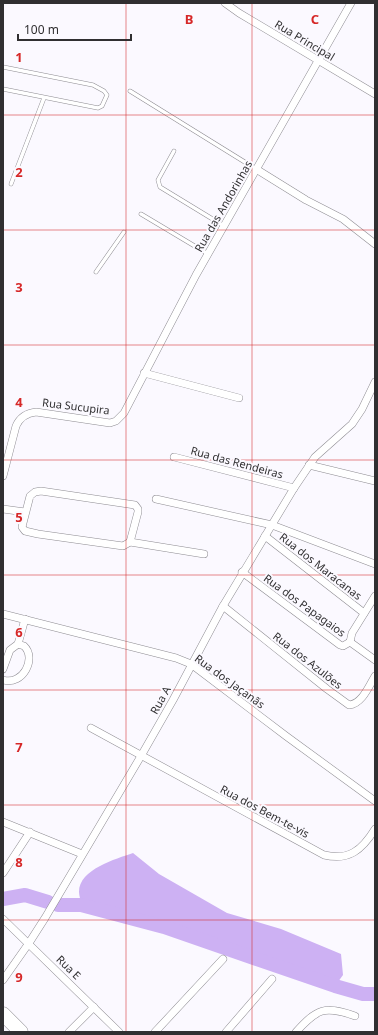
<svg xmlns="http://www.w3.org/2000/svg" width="378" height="1035" font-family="'Noto Sans',sans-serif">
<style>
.water{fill:#cdb1f3}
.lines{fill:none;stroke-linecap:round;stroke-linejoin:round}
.river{stroke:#cdb1f3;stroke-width:14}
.lane-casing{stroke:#8e8c92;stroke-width:4.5}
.street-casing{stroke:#8e8c92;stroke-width:8}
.highway-casing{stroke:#8e8c92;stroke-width:15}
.lane{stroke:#fff;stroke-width:3.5}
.street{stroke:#fff;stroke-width:7}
.highway{stroke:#fff;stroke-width:14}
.grid{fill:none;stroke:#d62828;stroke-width:1;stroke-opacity:0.55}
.labels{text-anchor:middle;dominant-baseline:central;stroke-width:4;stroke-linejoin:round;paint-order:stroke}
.street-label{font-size:11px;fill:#302f31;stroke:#fbf9ff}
.grid-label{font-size:13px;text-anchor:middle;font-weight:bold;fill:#d62828;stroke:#fbf9ff;stroke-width:4;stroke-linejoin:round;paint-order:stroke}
</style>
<rect width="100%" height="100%" fill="#fbf9ff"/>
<path class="water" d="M 133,853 L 159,874 L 227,913 L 281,929 L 341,954 L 343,975 L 335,986 L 164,927 L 81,905 C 81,900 79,896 79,892 C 79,869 116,859 133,853 Z"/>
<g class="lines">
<g class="river">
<path d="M 3,899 L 25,895 L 48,902"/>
<path d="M 58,905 L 81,905 L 164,927 L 335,986 L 363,994 L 375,994"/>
</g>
<g class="lane-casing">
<g id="lane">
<path d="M 3,67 L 93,85 L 104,91 L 107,95 L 102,106 L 98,108 L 3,89"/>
<path d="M 130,91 L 256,169"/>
<path d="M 174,151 L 158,180 L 160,187 L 224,226"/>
<path d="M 11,184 L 44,98"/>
<path d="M 141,214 L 208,254"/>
<path d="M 96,272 L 124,232"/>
</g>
</g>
<g class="street-casing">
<g id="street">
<path d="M 225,3 L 239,13 L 375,94"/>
<path d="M 256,169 L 306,200 L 343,219 L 375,244"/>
<path d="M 144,373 L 239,398"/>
<path d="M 174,457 L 294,488"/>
<path d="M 309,465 L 375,481"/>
<path d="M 3,476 L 16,426 C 20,417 27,413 36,412 L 110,423 L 116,421 L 124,413 L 196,275 L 351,3"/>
<path d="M 41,491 L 135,505 L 138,509 L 138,512 L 130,542 L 123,546 L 38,534 L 25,531 L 22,527 L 30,496 L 35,492 Z"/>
<path d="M 156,499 L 272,525 L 375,564"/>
<path d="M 3,509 L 25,512"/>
<path d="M 265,536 L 364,613"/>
<path d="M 130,542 L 204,554"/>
<path d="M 242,572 L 340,645 L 343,646 L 350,642"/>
<path d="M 223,606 L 327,689 L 349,705 C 362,704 369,686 375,676"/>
<path d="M 3,614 L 176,658 L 191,664 L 286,736 L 375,801"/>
<path d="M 350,642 L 352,633 L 375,596"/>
<path d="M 350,642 L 375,660"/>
<path d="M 3,669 L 10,650 L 18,644 L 25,619"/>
<path d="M 3,680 C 23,686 37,658 24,646 L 18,644"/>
<path d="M 91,728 L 324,855 C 349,861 362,850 375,829"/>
<path d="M 3,822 L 82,854"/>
<path d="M 3,873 L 30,832"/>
<path d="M 3,919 L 119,1032"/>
<path d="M 3,980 L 29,943 L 45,918 L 141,756 L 173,700 L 223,606 L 294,488 L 315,457 L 352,424 L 362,409 L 375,382"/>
<path d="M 69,1032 L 94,1007"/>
<path d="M 155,1032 L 223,959"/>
<path d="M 226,1032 L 272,979"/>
<path d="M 296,1032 C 317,1009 324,1005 355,1016"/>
</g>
</g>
<g class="highway-casing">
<path id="highway" d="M 3,1014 L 21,1032"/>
</g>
<use href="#lane" class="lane"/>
<use href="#street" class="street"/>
<use href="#highway" class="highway"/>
</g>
<path class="grid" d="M 126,3 L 126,1032M 252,3 L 252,1032M 3,115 L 375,115M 3,230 L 375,230M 3,345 L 375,345M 3,460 L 375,460M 3,575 L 375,575M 3,690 L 375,690M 3,805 L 375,805M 3,920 L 375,920"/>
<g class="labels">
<g class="street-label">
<text transform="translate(305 40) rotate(31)">Rua Principal</text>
<text transform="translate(223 206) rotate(-60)">Rua das Andorinhas</text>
<text transform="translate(76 406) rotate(7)">Rua Sucupira</text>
<text transform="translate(237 462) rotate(15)">Rua das Rendeiras</text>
<text transform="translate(321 566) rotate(38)">Rua dos Maracanas</text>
<text transform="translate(305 605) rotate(36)">Rua dos Papagaios</text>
<text transform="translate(308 660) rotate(38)">Rua dos Azulões</text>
<text transform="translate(230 681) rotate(36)">Rua dos Jaçanãs</text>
<text transform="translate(160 700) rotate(-61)">Rua A</text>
<text transform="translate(265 811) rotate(28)">Rua dos Bem-te-vis</text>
<text transform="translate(69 967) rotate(44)">Rua E</text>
</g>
</g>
<g class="grid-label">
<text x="189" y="24">B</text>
<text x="315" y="24">C</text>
<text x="19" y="62">1</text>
<text x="19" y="177">2</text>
<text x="19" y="292">3</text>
<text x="19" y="407">4</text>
<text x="19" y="522">5</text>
<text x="19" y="637">6</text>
<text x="19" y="752">7</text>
<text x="19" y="867">8</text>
<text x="19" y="982">9</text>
</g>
<rect width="378" height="1035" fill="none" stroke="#302f31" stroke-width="8"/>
<path d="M18 34v6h113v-6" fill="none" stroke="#302f31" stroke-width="2"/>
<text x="24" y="34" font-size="12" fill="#302f31" stroke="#fbf9ff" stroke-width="3" paint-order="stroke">100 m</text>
</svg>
